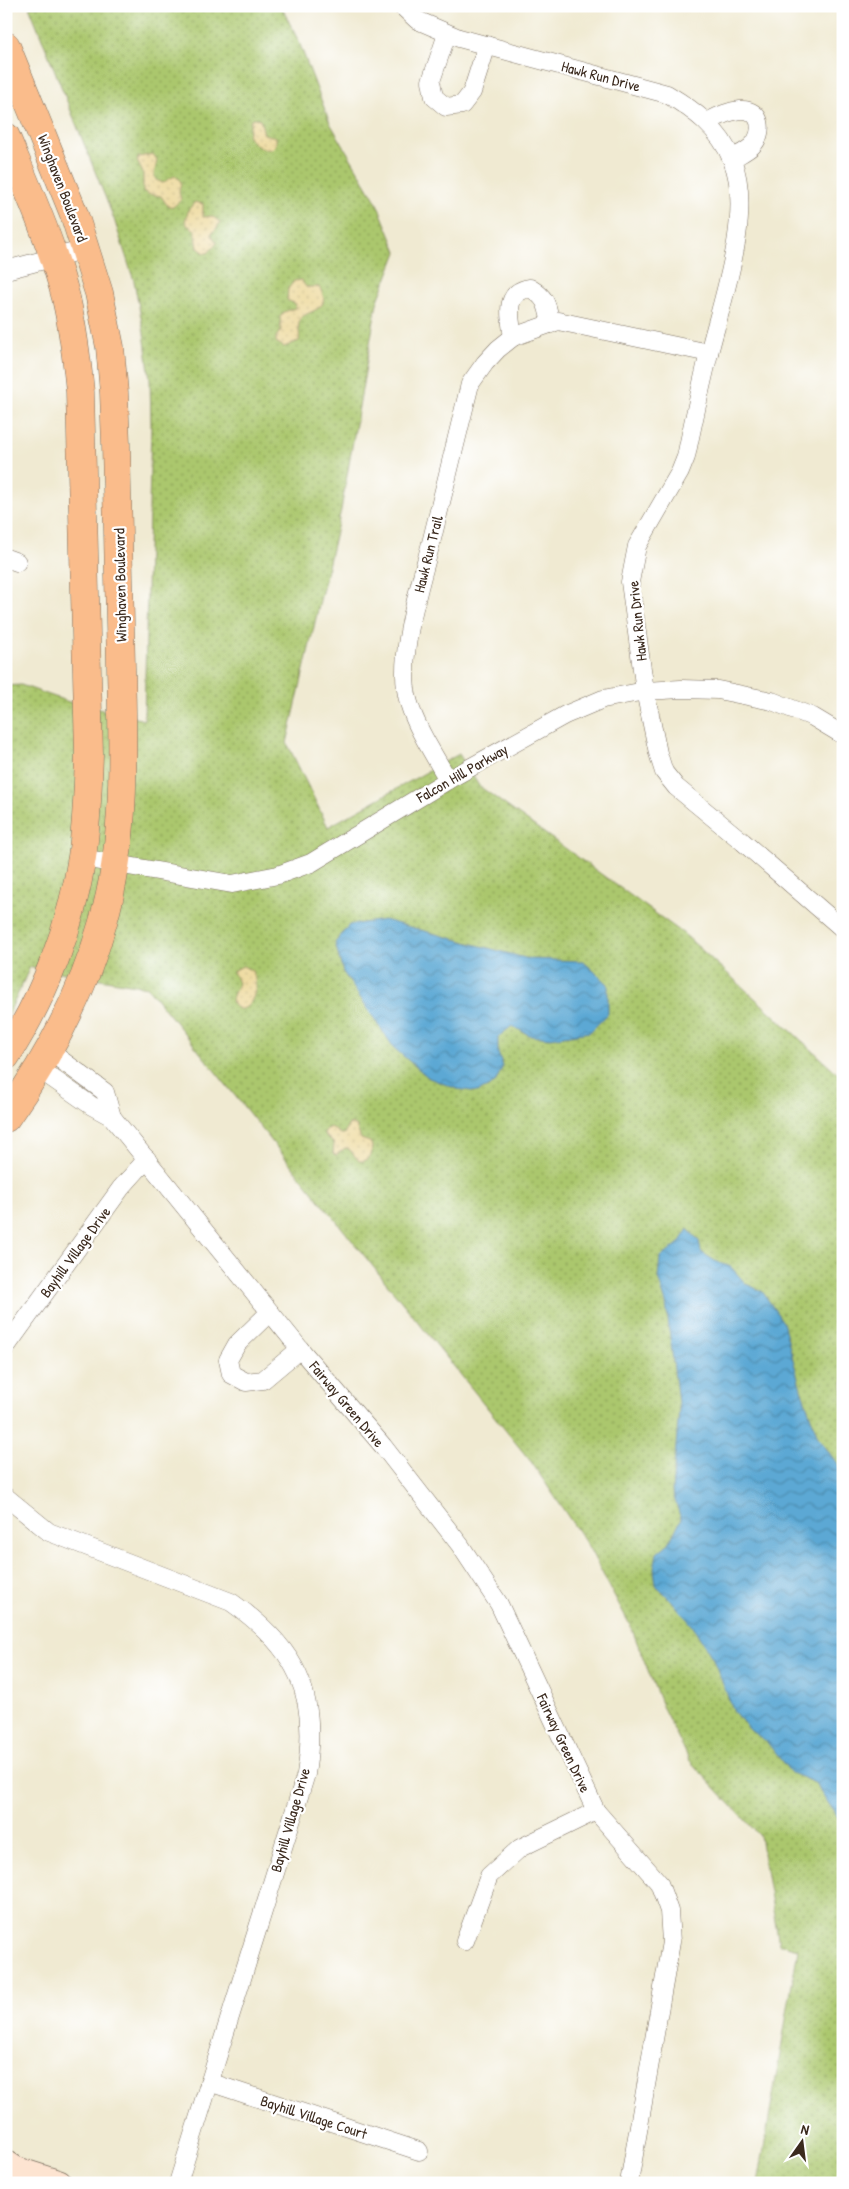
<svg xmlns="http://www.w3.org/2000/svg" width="849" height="2189" font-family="'Patrick Hand',sans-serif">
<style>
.grass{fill:url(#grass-dots);stroke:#737846}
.sand{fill:url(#sand-dots);stroke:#94825e}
.water{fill:url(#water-waves);stroke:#4b6979}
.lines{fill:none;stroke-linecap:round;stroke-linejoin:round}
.street-casing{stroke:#7a6d5d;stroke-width:19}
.secondary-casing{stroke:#7a6d5d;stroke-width:27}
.primary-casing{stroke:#7a6d5d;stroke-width:29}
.street{stroke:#fff;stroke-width:18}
.secondary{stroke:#fde4d1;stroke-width:25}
.primary{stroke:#fabc8b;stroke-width:28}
.labels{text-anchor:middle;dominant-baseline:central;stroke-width:4.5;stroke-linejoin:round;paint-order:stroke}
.street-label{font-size:15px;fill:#3b2a1e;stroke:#fff}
</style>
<defs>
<pattern id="grass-dots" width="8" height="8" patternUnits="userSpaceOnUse" patternTransform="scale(1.25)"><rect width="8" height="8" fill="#abc76d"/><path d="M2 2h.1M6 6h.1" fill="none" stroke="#8ca259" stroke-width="1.8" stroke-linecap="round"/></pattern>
<pattern id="sand-dots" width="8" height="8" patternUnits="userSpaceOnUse" patternTransform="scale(1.25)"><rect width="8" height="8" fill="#eeda9e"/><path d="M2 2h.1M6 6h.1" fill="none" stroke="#cdbb88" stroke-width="1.8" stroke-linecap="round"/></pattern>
<pattern id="water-waves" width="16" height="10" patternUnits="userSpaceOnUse" patternTransform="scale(1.25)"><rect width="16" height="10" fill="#5ba8d4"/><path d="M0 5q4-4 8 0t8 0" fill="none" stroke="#4c89ab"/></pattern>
</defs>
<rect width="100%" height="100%" fill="#fff"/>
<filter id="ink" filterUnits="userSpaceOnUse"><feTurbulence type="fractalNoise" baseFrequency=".02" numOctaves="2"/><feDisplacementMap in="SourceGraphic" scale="10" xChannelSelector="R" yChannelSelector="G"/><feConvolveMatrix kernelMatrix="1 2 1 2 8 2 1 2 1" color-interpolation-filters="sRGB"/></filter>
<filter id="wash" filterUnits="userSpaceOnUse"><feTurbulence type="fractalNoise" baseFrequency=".0096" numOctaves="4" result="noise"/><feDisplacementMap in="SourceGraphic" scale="20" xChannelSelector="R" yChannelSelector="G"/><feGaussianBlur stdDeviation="1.12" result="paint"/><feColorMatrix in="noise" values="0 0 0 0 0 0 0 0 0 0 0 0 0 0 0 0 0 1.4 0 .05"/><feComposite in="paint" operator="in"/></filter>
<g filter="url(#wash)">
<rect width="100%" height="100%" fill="#f0ead2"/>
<path class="grass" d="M 29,6 L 281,6 L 299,42 L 330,123 L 376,201 L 397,252 L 377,303 L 341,510 L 287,743 L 328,827 L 459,754 L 479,786 L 684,934 L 843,1078 L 843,2183 L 758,2183 L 798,1949 L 779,1944 L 760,1836 L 690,1761 L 662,1706 L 631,1627 L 588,1546 L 532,1463 L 147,987 L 30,967 L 6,1020 L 6,686 L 21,685 L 69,702 L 144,720 L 151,424 L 150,379 L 144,333 L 134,281 L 114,219 Z"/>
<g class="sand">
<path d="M 254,118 L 260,119 L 264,134 L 276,137 L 276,145 L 272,149 C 262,151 254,144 248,136 L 251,119 Z"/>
<path d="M 153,154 L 157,160 L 154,175 L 156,180 L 163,183 L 170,178 L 176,176 L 181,182 L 179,192 L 181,200 L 173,207 L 167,205 L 161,196 L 148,194 L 143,191 L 143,173 L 137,161 L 139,157 Z"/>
<path d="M 195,202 L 203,204 L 203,217 L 212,216 L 220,222 L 217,228 L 211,234 L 217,243 L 208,253 L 205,253 L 198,248 L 195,230 L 187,225 L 185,221 L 189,209 Z"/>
<path d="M 301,280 L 306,287 L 319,287 C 334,310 308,310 301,318 C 296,326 301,334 299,341 L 284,347 L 276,342 L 276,337 L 281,330 L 280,317 L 284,312 L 295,308 L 296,304 L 287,300 L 288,289 L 294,281 Z"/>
<path d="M 243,966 L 252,971 C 264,993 242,1024 231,1001 L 238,983 L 233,971 Z"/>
<path d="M 349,1124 L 356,1126 L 361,1139 L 370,1142 L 372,1146 L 371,1156 L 364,1161 L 359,1161 L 349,1149 L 345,1148 L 336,1155 L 333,1154 L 334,1144 L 324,1134 L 326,1129 L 331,1127 L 340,1134 L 344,1134 Z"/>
</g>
<g class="water">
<path d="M 384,920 L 529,959 L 583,961 L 608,984 L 608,1014 L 590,1032 L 551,1038 L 531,1036 L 512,1026 L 498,1037 L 498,1053 L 503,1066 L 495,1083 L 478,1092 L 457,1089 L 429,1078 L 394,1048 L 343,972 L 335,943 L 349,925 Z"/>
<path d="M 688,1229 L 699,1241 L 701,1252 L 715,1261 L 731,1267 L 746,1284 L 762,1291 L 783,1322 L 801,1389 L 818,1437 L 843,1472 L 843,1825 L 815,1783 L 791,1773 L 766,1741 L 751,1731 L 734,1712 L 713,1659 L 692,1625 L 671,1600 L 656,1585 L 654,1569 L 657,1553 L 669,1543 L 681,1519 L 672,1491 L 679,1411 L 666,1303 L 658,1278 L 660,1258 L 679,1243 Z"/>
</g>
</g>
<g filter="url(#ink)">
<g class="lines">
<g class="street-casing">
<g id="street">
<path d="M 402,6 L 417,20 L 459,38 L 667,94 C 694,110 720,129 732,160 C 754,212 722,300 709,353 C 701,387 693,422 686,457 L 680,472 L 637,546 L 630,582 L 645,691 L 658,753 L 664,772 L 676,787 L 743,842 L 843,929"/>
<path d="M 447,34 L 431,81 L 434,97 L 446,107 L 462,105 L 472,92 L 487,45"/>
<path d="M 707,122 C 717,117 728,111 740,110 C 762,108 765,133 752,146 C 747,151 738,155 732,159"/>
<path d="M 6,270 L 86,249"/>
<path d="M 513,337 C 510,317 503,292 530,288 C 547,298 547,305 551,324"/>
<path d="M 6,558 L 17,562"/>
<path d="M 448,780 C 435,756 417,730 409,703 C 395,659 421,583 432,539 C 445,487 457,436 470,384 L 485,363 L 498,349 L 513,337 L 558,321 L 709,353"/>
<path d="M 82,858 L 232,884 L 278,875 L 311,863 L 448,780 L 565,715 L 603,699 L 645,691 L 681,689 L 718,690 L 772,701 L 813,717 L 843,735"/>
<path d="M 49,1051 L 105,1092 L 112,1117"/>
<path d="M 39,1069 L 92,1106 L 112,1117 L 300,1349 L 383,1446 L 460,1545 L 499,1604 L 596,1811 L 659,1883 L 669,1911 L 671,1942 L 629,2183"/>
<path d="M 270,1312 L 237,1344 L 228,1360 L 231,1374 L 246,1382 L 263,1380 L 300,1349"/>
<path d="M 6,1347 L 121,1188 L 147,1159"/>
<path d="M 6,1497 L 49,1532 L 231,1602 C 297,1648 319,1694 306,1774 L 178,2183"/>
<path d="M 465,1941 L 489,1876 L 520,1848 L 596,1811"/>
<path d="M 209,2082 L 419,2151"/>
</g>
</g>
<g class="secondary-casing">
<path id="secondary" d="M 6,2163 L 15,2169 L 59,2183"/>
</g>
<g class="primary-casing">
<g id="primary">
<path d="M 6,46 L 74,214 L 99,293 L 110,347 L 114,393 L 116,444 C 118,519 120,593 121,667 C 123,753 127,839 103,922 C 83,994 49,1057 6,1118"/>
<path d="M 6,137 C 28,190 52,243 66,298 C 73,329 77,360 80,392 L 89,754 C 88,788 87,822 82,857 C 72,926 44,997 6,1056"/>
</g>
</g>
<use href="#street" class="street"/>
<use href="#secondary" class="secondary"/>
<use href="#primary" class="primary"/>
</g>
</g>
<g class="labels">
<g class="street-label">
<text transform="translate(601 76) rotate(15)">Hawk Run Drive</text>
<text transform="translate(63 188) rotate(69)">Winghaven Boulevard</text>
<text transform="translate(428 554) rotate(-76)">Hawk Run Trail</text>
<text transform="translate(120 585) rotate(-91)">Winghaven Boulevard</text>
<text transform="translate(637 621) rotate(-96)">Hawk Run Drive</text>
<text transform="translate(462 773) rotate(-30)">Falcon Hill Parkway</text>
<text transform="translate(75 1252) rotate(-54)">Bayhill Village Drive</text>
<text transform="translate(347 1404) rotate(50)">Fairway Green Drive</text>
<text transform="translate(564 1743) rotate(65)">Fairway Green Drive</text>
<text transform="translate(290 1820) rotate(-74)">Bayhill Village Drive</text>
<text transform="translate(314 2117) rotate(18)">Bayhill Village Court</text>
</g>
</g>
<rect width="849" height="2189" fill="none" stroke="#fff" stroke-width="25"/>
<g transform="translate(802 2142) rotate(14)" stroke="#ffffff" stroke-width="4" paint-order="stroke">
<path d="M0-4L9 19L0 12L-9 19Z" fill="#3b2a1e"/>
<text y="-8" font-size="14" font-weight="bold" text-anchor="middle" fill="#3b2a1e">N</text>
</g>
</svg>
